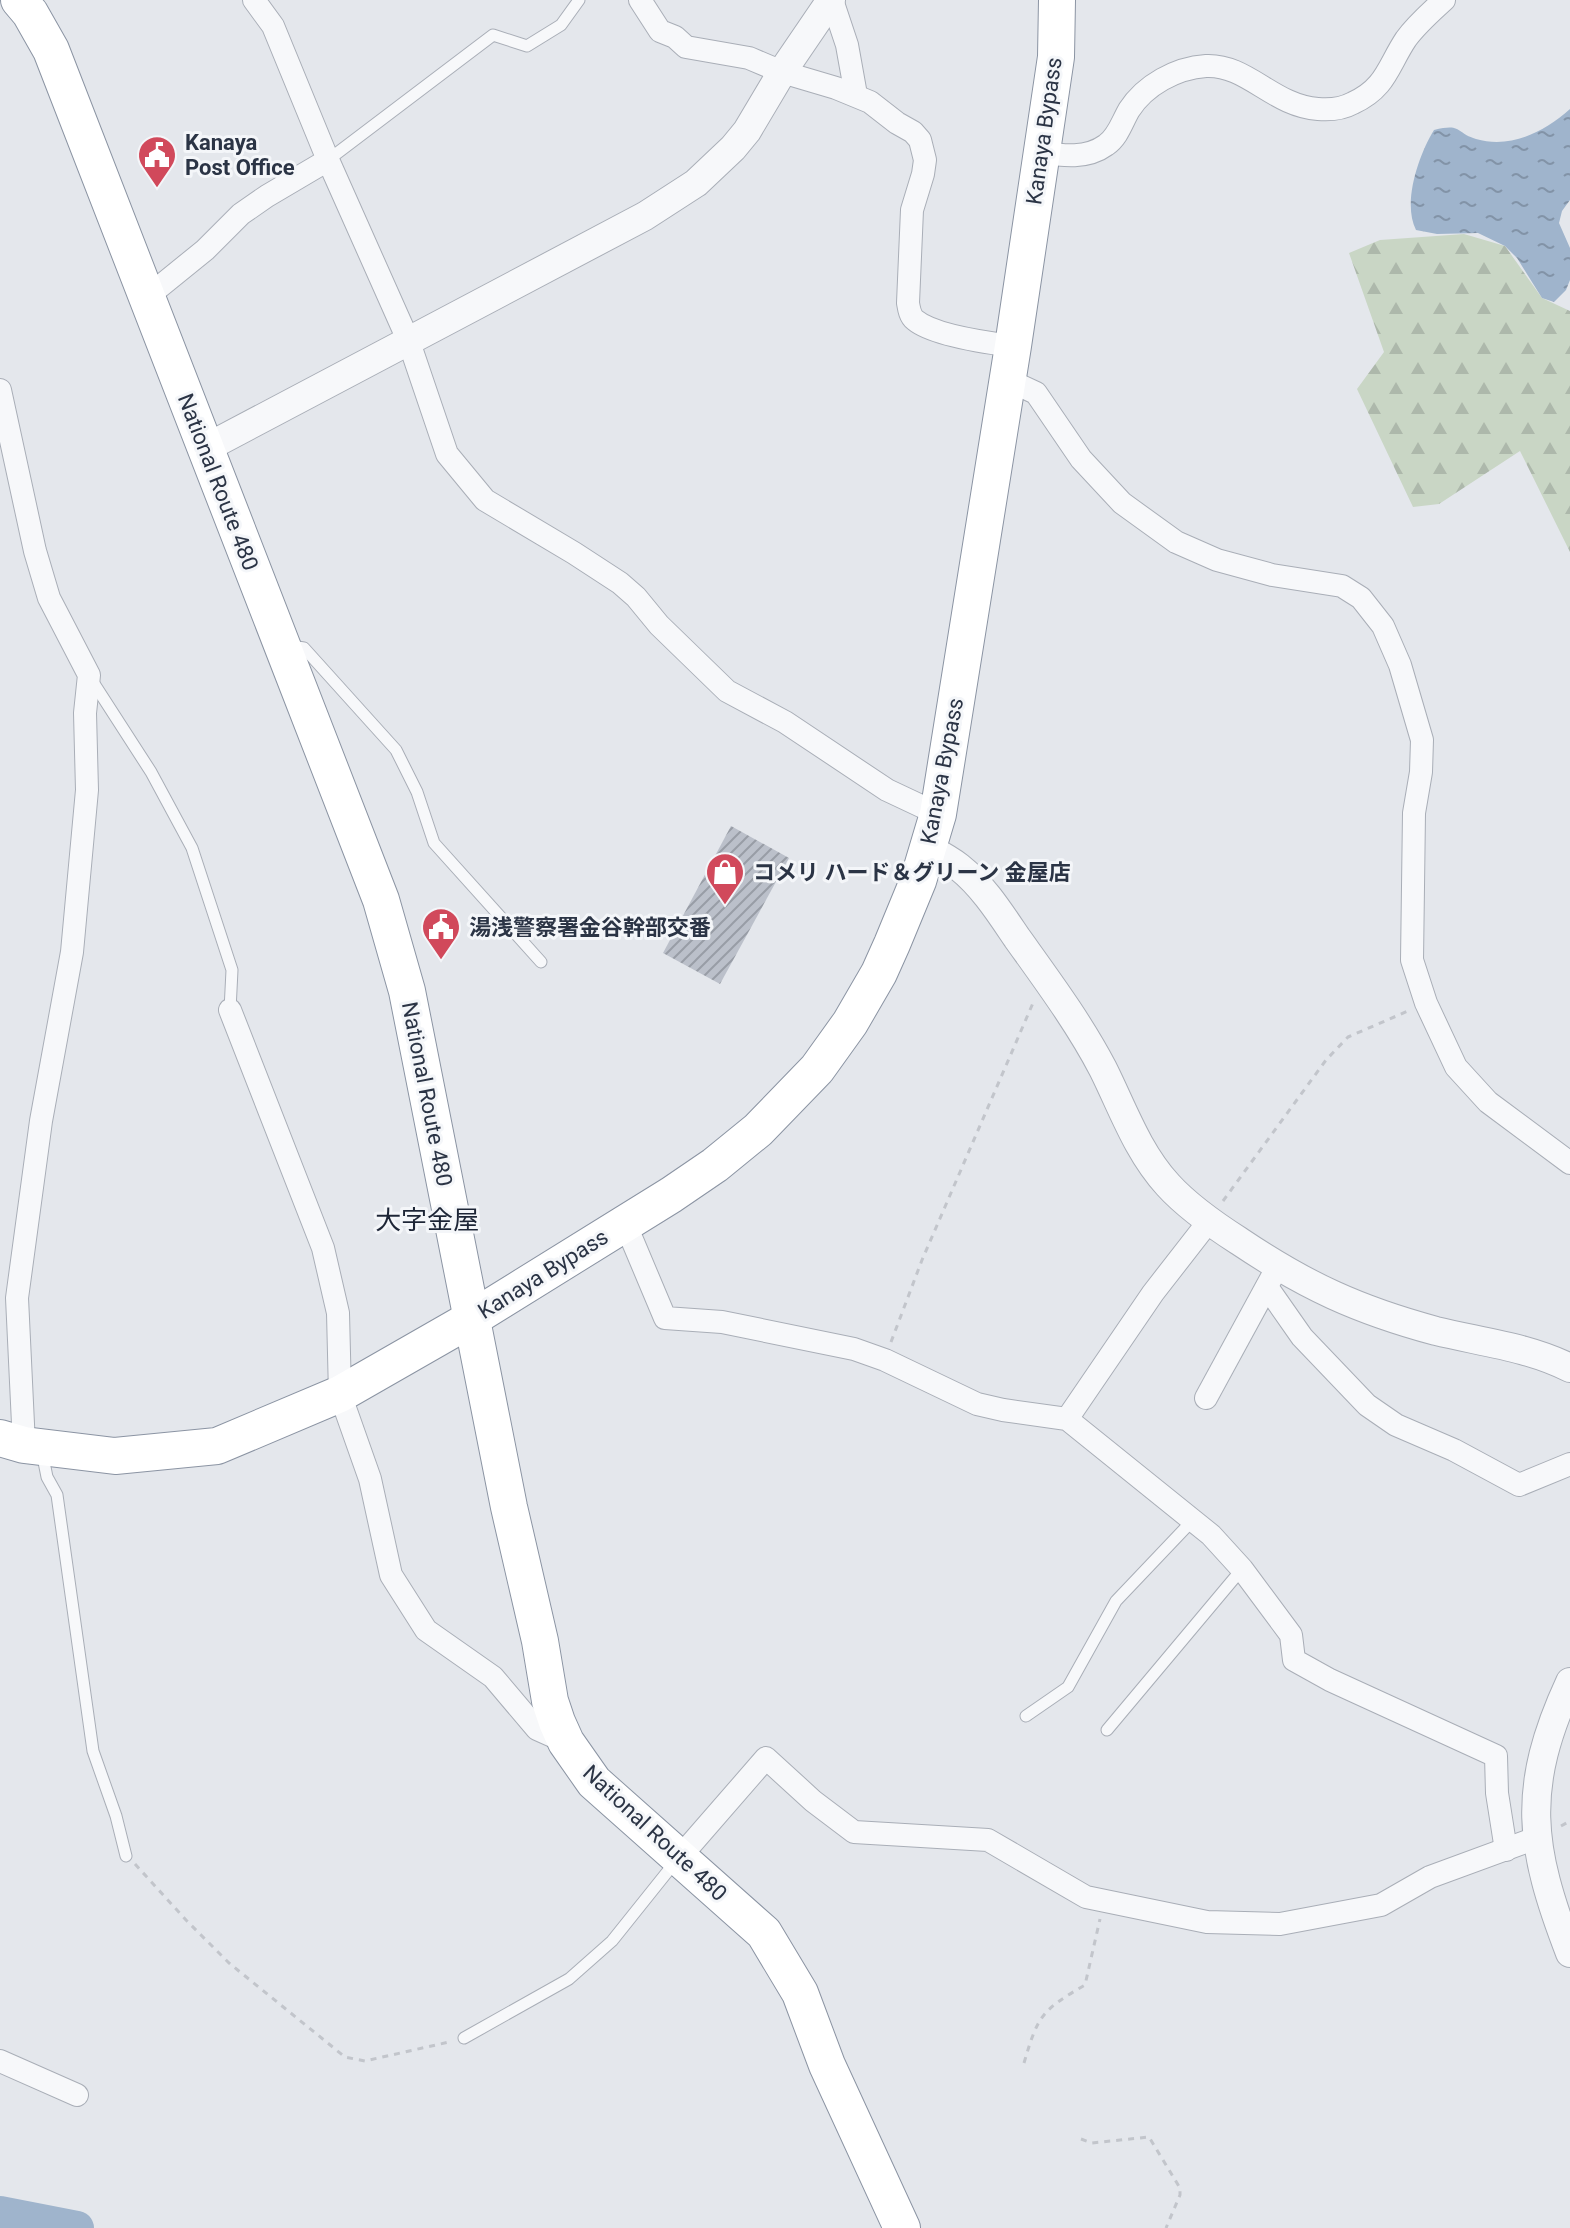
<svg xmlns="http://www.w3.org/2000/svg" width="1570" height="2228" font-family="Roboto,'Noto Sans JP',sans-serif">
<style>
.forest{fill:url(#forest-firs)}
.water{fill:url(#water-ripples)}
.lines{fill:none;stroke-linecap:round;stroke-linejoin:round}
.river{stroke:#9fb4cc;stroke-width:34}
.building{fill:url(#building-hatch)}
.service-casing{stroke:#a9aeb7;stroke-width:13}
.minor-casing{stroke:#a9aeb7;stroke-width:24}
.tertiary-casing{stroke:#a9aeb7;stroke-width:30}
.trunk-casing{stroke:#8b94a3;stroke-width:38}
.path{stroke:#c2c5cb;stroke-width:3;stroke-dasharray:6 6;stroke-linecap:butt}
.service{stroke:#f7f8fa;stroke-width:11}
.minor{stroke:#f7f8fa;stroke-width:22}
.tertiary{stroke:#f7f8fa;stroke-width:28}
.trunk{stroke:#fff;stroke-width:36}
.labels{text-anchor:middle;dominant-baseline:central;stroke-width:6;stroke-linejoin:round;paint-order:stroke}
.street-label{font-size:22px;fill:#2b3445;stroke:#f4f6f9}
.poi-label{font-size:22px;font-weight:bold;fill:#2b3445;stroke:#f4f6f9;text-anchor:start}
.quarter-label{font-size:26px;fill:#1d2536;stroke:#f4f6f9}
</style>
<defs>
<pattern id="forest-firs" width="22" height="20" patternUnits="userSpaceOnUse" patternTransform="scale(2)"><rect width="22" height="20" fill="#c9d6c5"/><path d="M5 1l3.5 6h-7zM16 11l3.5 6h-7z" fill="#adb8ab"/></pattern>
<pattern id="water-ripples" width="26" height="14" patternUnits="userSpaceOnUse" patternTransform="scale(2)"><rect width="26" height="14" fill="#9fb4cc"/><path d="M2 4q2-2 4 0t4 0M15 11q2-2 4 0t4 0" fill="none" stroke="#8293a7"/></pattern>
<pattern id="building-hatch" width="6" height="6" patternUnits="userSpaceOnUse" patternTransform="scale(2)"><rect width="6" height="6" fill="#bbc0ca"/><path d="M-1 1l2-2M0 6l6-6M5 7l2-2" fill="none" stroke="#989da6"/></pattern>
</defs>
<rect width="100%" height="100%" fill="#e4e7ec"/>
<path class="forest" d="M 1464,234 L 1505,246 L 1542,298 L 1570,311 L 1570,552 L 1520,451 L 1439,504 L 1413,507 L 1357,389 L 1384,352 L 1349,253 L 1380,240 Z"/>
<path class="water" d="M 1570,109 L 1570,200 L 1562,211 L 1559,223 L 1570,248 L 1570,280 L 1566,290 L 1554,302 L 1542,298 L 1517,258 L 1505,246 L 1478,233 L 1437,234 L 1416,230 C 1402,203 1419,154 1434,130 C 1463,123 1455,133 1476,139 C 1511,149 1544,132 1570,109 Z"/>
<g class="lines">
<path class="river" d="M 0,2213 L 77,2228"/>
</g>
<path class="building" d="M 731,826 L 789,858 L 720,984 L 663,953 Z"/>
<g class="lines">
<g class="service-casing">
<g id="service">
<path d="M 328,160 L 493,35 L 527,46 L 561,25 L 579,0"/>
<path d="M 291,646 L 304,648 L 396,750 L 417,792 L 434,843 L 541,962"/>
<path d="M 91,679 L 151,772 L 192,848 L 232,970 L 230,1010"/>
<path d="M 42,1452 L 47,1477 L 57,1495 L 93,1751 L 116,1816 L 126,1856"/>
<path d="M 1026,1716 L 1068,1687 L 1116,1601 L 1193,1520"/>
<path d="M 1107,1730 L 1242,1569"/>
<path d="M 464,2038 L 569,1979 L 612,1941 L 676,1861"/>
</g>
</g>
<g class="minor-casing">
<g id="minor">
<path d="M 254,0 L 273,26 L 328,160 L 409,342 L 447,454 L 485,500 L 574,553 L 620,583 L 636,597 L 659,625 L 727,691 L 785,722 L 887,790 L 938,814"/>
<path d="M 640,0 L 660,31 L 675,37 L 686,47 L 749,58 L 782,72 L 836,88 L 870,102 L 897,123 L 913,132 L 920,140 L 925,160 L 923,174 L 912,210 L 908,303 C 909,309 910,316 915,320 C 933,335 989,343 1013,346"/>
<path d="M 832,0 L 847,45 L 856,95"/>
<path d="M 1041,152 C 1063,156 1087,159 1106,145 C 1118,137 1122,122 1129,110 C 1145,85 1176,68 1206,66 C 1247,64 1273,106 1318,109 C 1330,110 1342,109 1353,103 C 1386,88 1388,66 1406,39 C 1417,24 1431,12 1444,0"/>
<path d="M 147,297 L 205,250 L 241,214 L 267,196 L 328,160"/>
<path d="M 1008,380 L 1036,393 L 1081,459 L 1122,503 L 1176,542 L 1217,560 L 1272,575 L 1342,586 L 1361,598 L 1383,626 L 1400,665 L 1422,740 L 1421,772 L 1414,813 L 1412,960 L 1426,1003 L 1456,1067 L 1488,1102 L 1570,1163"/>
<path d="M 0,390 L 35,551 L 49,598 L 89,675 L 85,713 L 87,790 L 72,952 L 41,1121 L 17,1298 L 24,1445"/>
<path d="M 230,1010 L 323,1248 L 338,1313 L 340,1394 L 370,1479 L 391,1575 L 426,1630 L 493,1677 L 537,1729 L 566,1742"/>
<path d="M 625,1223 L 665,1318 L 722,1322 L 854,1349 L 885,1360 L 977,1404 L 1003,1410 L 1067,1419 L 1211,1535 L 1242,1569 L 1291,1635 L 1294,1660 L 1330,1680 L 1496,1756 L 1497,1793 L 1506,1850"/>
<path d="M 1267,1287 L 1302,1337 L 1367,1405 L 1396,1425 L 1454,1450 L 1519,1485 L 1570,1464"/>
<path d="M 1206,1398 L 1273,1275"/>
<path d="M 1067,1419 L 1153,1293 L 1209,1221"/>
<path d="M 679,1858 L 766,1758 L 813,1801 L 854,1832 L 988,1840 L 1086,1897 L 1207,1922 L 1280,1924 L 1381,1905 L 1430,1877 L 1536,1838"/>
<path d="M 0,2061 L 77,2095"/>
</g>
</g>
<g class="tertiary-casing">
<g id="tertiary">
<path d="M 206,448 L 645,216 L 696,183 L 733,148 L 747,131 L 782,72 L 831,0"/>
<path d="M 928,848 C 939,854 950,860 959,867 C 983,886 1000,913 1017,938 C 1047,980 1079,1023 1103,1069 C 1123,1109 1137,1151 1168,1185 C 1188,1207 1214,1225 1239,1241 C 1306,1286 1358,1310 1436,1331 C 1481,1342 1529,1347 1570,1368"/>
<path d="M 1570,1682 C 1521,1788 1529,1847 1570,1953"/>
</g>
</g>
<g class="trunk-casing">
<g id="trunk">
<path d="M 19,0 L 30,13 L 51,50 L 381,900 L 407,991 L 509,1507 L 540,1641 L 550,1701 L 557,1722 L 566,1742 L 594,1782 L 764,1933 L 800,1993 L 827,2065 L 902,2228"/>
<path d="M 0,1438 L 24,1445 L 115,1456 L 217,1446 L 340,1394 L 471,1319 L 671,1195 L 715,1165 L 758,1130 L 817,1069 L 850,1023 L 879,973 L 892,944 L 918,881 L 938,814 L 1013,346 L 1056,57 L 1057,0"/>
</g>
</g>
<g class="path">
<path d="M 1223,1201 L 1326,1060 L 1348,1037 L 1408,1011"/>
<path d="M 891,1342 L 922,1260 L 1033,1003"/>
<path d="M 1561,1826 L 1570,1821"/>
<path d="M 135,1864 L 186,1920 L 229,1963 L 345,2057 L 365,2061 L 449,2042"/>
<path d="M 1024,2063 C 1038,2015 1042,2010 1085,1985 L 1100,1919"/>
<path d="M 1081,2139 L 1092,2143 L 1149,2137 L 1180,2188 L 1180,2195 L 1166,2228"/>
</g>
<use href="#service" class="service"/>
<use href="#minor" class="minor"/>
<use href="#tertiary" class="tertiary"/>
<use href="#trunk" class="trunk"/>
</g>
<defs>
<g id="civic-pin" transform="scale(2)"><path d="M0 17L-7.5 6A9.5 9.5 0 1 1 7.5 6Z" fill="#d1495b" stroke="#f4f6f9"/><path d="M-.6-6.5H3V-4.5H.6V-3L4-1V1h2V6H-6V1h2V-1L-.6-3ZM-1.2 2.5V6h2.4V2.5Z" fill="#fff"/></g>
<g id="shop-pin" transform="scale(2)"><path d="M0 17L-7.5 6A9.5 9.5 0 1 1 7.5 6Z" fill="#d1495b" stroke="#f4f6f9"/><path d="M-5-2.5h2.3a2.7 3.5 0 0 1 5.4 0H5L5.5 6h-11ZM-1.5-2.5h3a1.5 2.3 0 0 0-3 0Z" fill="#fff"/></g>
</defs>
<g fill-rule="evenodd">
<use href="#civic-pin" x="157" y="155"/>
<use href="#shop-pin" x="725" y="872"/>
<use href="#civic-pin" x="441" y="927"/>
</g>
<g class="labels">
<g class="street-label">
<text transform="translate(1044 131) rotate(-82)">Kanaya Bypass</text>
<text transform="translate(218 482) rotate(69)">National Route 480</text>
<text transform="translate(942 771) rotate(-79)">Kanaya Bypass</text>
<text transform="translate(427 1094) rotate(79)">National Route 480</text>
<text transform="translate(543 1274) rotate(-32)">Kanaya Bypass</text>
<text transform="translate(655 1833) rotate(43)">National Route 480</text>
</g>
<g class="poi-label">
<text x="185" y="142">Kanaya<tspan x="185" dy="25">Post Office</tspan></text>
<text x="753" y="872">コメリ ハード＆グリーン 金屋店</text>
<text x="469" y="927">湯浅警察署金谷幹部交番</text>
</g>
<g class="quarter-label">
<text x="427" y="1220">大字金屋</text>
</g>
</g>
</svg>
